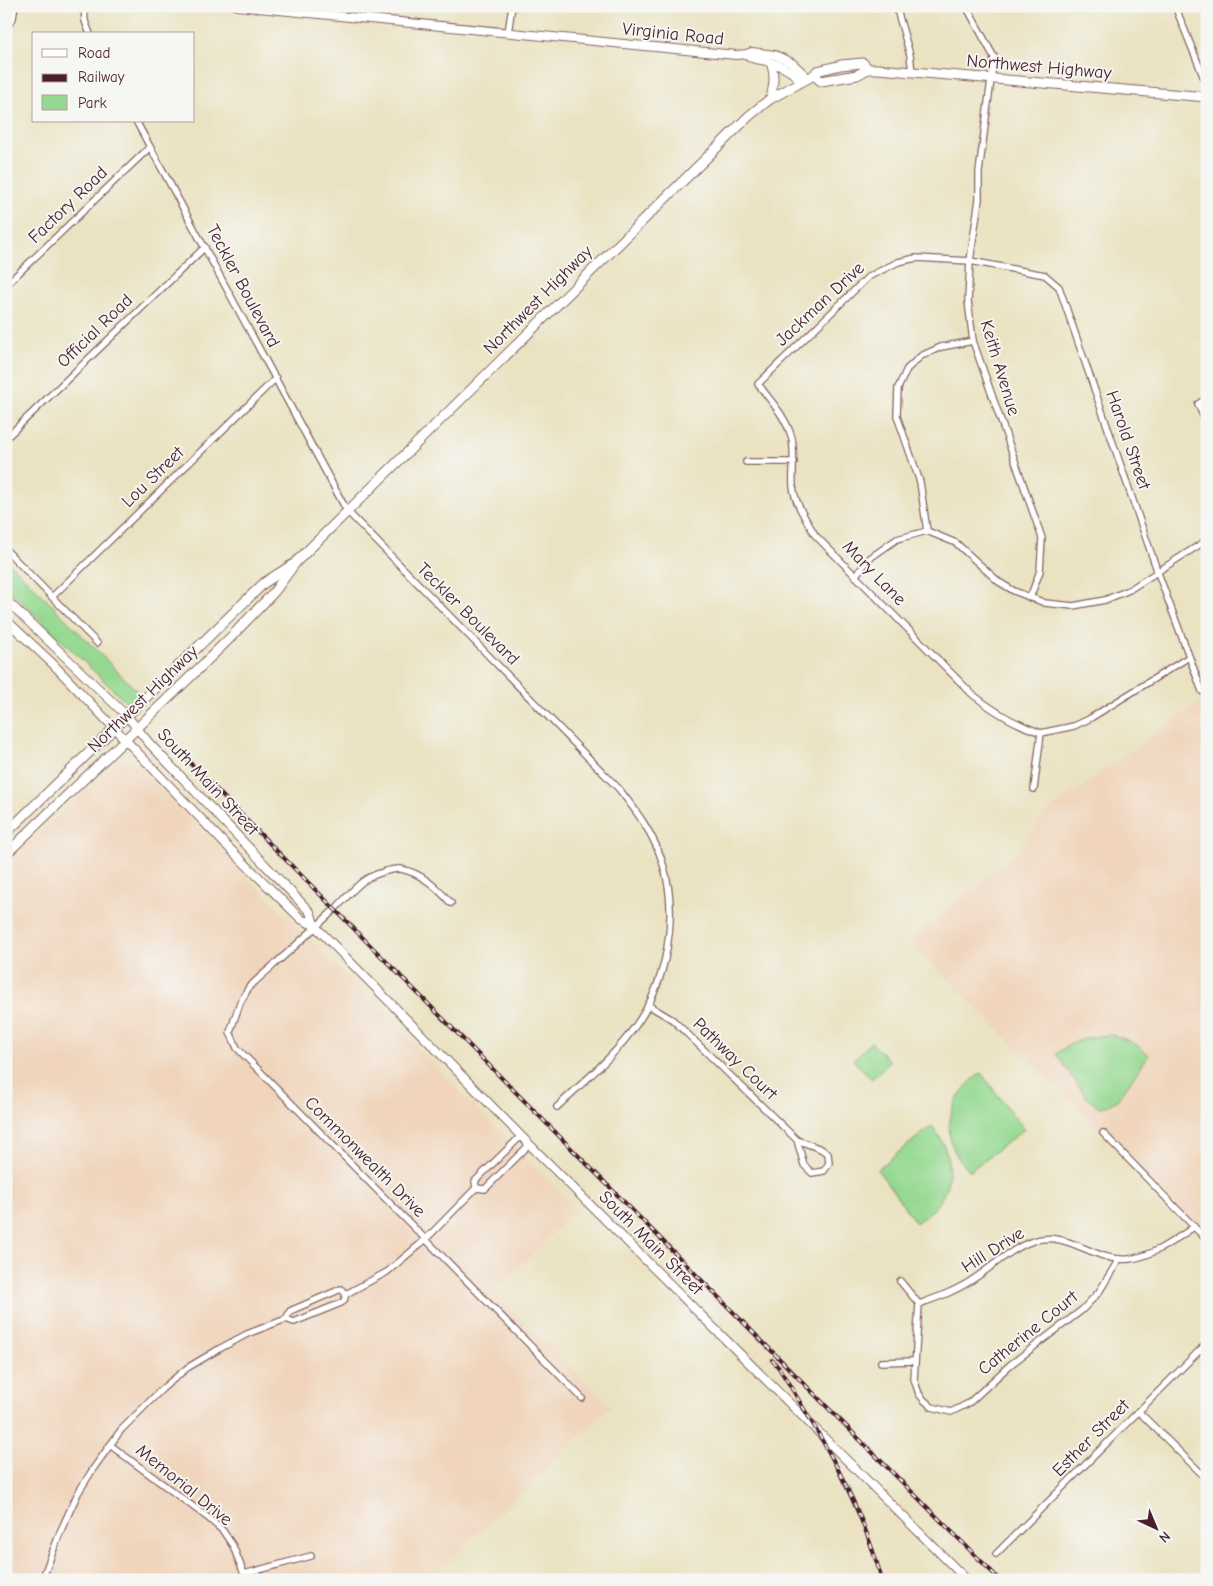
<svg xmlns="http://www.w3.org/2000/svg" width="1213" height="1586" font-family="'Comic Neue',sans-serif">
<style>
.built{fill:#f0d5bc}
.green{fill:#95d991;stroke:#707c5e}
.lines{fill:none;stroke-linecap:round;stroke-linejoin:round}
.street-casing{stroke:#826360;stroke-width:8}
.secondary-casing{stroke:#826360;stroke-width:10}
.primary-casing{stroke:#826360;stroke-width:11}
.street{stroke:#fff;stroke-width:5.5}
.secondary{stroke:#fff;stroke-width:8}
.primary{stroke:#fff;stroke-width:9}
.rail-casing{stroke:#4a1f2b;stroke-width:4}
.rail{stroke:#f6f6f2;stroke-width:2;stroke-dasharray:5.5;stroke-linecap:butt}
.labels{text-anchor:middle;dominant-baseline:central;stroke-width:4;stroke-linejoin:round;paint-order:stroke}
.street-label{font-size:18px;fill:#4a1f2b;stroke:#f6f6f2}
</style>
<rect width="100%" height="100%" fill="#f6f6f2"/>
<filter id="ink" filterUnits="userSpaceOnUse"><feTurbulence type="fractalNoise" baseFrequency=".02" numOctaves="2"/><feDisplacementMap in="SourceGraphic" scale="10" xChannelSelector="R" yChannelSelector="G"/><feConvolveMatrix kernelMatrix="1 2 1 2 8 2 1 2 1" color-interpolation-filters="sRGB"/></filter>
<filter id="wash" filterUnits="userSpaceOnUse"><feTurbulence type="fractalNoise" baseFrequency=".0096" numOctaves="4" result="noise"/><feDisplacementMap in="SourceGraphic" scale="20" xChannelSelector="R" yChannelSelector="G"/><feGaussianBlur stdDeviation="1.12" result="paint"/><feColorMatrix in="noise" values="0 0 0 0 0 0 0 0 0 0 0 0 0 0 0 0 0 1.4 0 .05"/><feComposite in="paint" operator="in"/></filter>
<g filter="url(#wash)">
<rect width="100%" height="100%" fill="#eae2c1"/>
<g class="built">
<path d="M 1207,697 L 1207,1234 L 1094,1125 L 910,941 L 1014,855 L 1049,810 Z"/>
<path d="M 116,760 L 135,763 L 576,1209 L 494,1293 L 611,1406 L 429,1580 L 6,1580 L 6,863 L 62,813 Z"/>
</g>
<g class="green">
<path d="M 6,559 L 140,694 L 131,702 L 125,701 L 6,587 Z"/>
<path d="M 1112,1035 C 1127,1039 1137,1044 1149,1055 L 1117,1100 L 1107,1106 L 1098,1107 L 1087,1098 L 1056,1054 C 1074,1040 1089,1036 1112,1035 Z"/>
<path d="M 871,1042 L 890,1061 L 872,1079 L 853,1060 Z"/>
<path d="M 981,1073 L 1024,1129 L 970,1171 C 966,1166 960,1161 957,1156 C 939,1125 955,1092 981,1073 Z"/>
<path d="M 932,1126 C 952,1150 956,1184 934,1208 C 929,1214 922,1218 916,1223 L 877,1169 Z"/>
</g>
</g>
<g filter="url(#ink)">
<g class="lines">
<g class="street-casing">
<g id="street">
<path d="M 84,6 L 85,21 L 90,34"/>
<path d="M 896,6 L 910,55 L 912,72"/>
<path d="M 966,6 L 994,57 L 979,172 L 979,199 L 970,261 L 968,301 L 973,341 L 1042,538 L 1040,571 L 1030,598"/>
<path d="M 1175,6 L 1206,83 L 1204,97"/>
<path d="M 6,28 L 13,18 L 15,6"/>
<path d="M 508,33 L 512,6"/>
<path d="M 136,121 L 347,511 L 619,789 C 637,812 655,836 663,864 C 679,915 667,982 636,1025 C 615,1056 584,1081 557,1107"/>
<path d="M 6,285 L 150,147"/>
<path d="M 1207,398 L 1198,404 L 1207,424"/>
<path d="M 6,438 L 205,247"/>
<path d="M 746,462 L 794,462"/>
<path d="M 927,531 L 920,482 L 897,416 L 898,388 L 907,369 L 921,356 L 941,347 L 973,341"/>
<path d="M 6,550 L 97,643"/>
<path d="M 855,576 L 870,558 L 897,539 L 927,531 L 956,543 L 999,582 L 1014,591 L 1045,603 L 1073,606 L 1105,600 L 1129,590 L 1207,540"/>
<path d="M 52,597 L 276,378"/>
<path d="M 1041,733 C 1015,724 993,711 972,694 L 815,535 C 806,519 795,504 793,486 C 792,470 795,455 792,439 C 787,418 771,401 758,384 L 868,277 L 898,262 L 916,258 L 970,261 L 1045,275 L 1059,287 L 1158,573 L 1202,691"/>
<path d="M 1041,733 L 1074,726 L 1089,719 L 1189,657"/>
<path d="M 1034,789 L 1041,733"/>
<path d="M 451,903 C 437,888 422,873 401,869 C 392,868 376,874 368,878 C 354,886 346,899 335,909 C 307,936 278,961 249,987 L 240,1003 L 230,1032 L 237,1048 L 582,1398"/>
<path d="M 648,1005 L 673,1020 L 797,1140 L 804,1165 L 812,1173 L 824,1171 L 829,1163 L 828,1154 L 821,1149 L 797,1140"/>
<path d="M 1103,1133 L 1207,1240"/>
<path d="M 476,1188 L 475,1181 L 521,1136"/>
<path d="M 900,1281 L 919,1304 L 914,1379 L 919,1394 L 924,1400 L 932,1407 L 951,1412 L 969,1403 L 1010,1365 L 1082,1310 L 1099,1292 L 1119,1259"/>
<path d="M 919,1304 C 939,1297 958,1290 975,1278 C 993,1266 1012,1248 1033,1241 C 1067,1229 1095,1263 1129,1259 C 1154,1256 1174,1240 1194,1227"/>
<path d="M 286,1319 L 294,1322 L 341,1303 L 344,1301 L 346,1294 L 387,1272 L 426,1239 L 476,1188 L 485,1189 L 530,1144"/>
<path d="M 881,1362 L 915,1361"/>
<path d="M 1138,1411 L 1207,1479"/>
<path d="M 110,1445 L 207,1517 L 223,1531 L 233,1546 L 244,1574 L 244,1580"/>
<path d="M 996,1554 L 1207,1343"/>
<path d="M 244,1574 L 311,1556"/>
<path d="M 42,1580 L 61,1530 L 78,1493 L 93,1469 L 121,1430 L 162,1389 L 187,1368 L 219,1349 L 247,1334 L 286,1319 L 290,1311 L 341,1289 L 346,1294"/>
</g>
</g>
<g class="secondary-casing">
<g id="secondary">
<path d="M 237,6 L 736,55 L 747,54 L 752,52 L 775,55 L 792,63 L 808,78"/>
<path d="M 747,54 C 752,60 759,59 766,61 C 778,64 794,71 800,81"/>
<path d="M 770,99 C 774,85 775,76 771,63"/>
<path d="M 6,600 L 127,716 L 149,743 L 310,912 L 315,926"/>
<path d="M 6,620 L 52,663 L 225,844 L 301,919 L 315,926 L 521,1136 L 967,1580"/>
</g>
</g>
<g class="primary-casing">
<g id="primary">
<path d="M 814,75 L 821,81 L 857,75 L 868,69 L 878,69 L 1207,97"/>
<path d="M 6,833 L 264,583 L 292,565"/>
<path d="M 6,854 L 184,683 L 230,638 L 274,592 L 296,562 L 749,116 L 770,99 L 814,75 L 817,71 L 841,65 L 863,63 L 868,69"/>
</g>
</g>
<use href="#street" class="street"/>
<use href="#secondary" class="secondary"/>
<use href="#primary" class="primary"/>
<g class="rail-casing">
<g id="rail">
<path d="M 186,759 L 834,1414 L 1000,1580"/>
<path d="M 772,1360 L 779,1368 C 822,1437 860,1501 882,1580"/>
</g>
</g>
<use href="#rail" class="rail"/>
</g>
</g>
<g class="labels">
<g class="street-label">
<text transform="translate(673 34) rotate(6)">Virginia Road</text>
<text transform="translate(1039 67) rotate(5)">Northwest Highway</text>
<text transform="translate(68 205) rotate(-44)">Factory Road</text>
<text transform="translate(243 286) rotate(62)">Teckler Boulevard</text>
<text transform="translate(538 300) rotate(-45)">Northwest Highway</text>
<text transform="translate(820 304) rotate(-43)">Jackman Drive</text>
<text transform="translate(95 331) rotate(-44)">Official Road</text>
<text transform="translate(1000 368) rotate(73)">Keith Avenue</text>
<text transform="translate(1128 440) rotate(71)">Harold Street</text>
<text transform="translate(153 477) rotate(-44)">Lou Street</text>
<text transform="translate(874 573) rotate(46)">Mary Lane</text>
<text transform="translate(468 614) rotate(45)">Teckler Boulevard</text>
<text transform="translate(143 699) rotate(-44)">Northwest Highway</text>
<text transform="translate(208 782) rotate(47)">South Main Street</text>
<text transform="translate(735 1059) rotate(44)">Pathway Court</text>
<text transform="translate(365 1157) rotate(45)">Commonwealth Drive</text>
<text transform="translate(651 1243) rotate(45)">South Main Street</text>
<text transform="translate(993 1250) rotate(-32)">Hill Drive</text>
<text transform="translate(1028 1333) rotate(-39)">Catherine Court</text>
<text transform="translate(1091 1438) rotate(-45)">Esther Street</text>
<text transform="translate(184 1485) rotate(39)">Memorial Drive</text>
</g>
</g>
<rect width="1213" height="1586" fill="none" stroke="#f6f6f2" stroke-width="25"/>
<rect x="32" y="32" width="162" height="90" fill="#f6f6f2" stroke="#b1a0a2"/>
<rect x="42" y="49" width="25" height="8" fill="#ffffff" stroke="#b1a0a2"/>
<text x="78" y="58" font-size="15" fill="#4a1f2b">Road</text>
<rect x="42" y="74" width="25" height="8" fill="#4a1f2b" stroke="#b1a0a2"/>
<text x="78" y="82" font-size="15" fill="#4a1f2b">Railway</text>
<rect x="42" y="95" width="25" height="15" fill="#95d991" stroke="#b1a0a2"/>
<text x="78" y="108" font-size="15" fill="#4a1f2b">Park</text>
<g transform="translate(1156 1528) rotate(136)" stroke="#f6f6f2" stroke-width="4" paint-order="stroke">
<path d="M0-4L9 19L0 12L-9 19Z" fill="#4a1f2b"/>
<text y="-8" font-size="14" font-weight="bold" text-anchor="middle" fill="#4a1f2b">N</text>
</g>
</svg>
